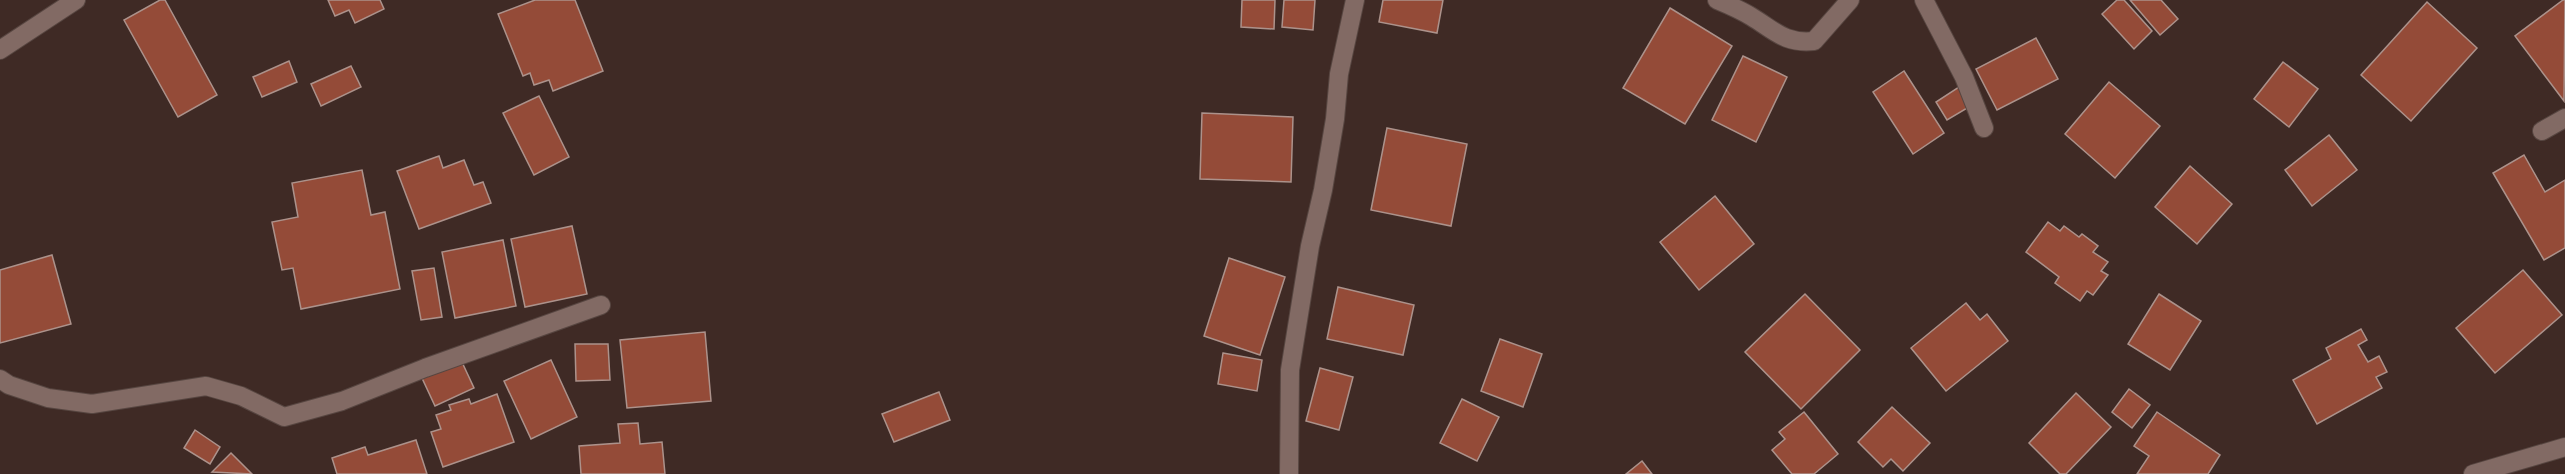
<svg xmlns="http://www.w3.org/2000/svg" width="2565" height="474" font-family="'Noto Sans',sans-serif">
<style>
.building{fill:#944b38;stroke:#ac928b;stroke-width:1.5}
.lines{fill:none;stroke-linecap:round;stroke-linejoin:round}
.minor-casing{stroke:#574641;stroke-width:20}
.minor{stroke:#826a64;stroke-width:18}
</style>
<rect width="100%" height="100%" fill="#3f2a25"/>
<g class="building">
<path d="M 160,0 L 165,0 L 217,95 L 178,117 L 124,20 Z"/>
<path d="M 328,0 L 380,0 L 384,9 L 355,23 L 349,10 L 335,16 Z"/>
<path d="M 535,0 L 575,0 L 603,71 L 553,91 L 549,80 L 534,85 L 530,73 L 523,76 L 498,14 Z"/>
<path d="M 1242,0 L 1275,0 L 1274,29 L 1241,27 Z"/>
<path d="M 1284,0 L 1315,0 L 1313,30 L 1282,27 Z"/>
<path d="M 1383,0 L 1443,0 L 1437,33 L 1379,22 Z"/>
<path d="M 2117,0 L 2124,0 L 2152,31 L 2134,49 L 2102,14 Z"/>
<path d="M 2130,0 L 2161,0 L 2178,19 L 2160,35 Z"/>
<path d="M 2563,0 L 2565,0 L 2564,101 L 2515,36 Z"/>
<path d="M 2427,2 L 2477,48 L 2411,121 L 2361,75 Z"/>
<path d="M 1670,8 L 1732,46 L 1685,124 L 1623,88 Z"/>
<path d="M 2036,38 L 2058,79 L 1997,110 L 1976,69 Z"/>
<path d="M 1743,56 L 1787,77 L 1756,142 L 1712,120 Z"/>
<path d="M 289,61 L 297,82 L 262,97 L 253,77 Z"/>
<path d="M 2283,62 L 2318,89 L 2289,127 L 2254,99 Z"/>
<path d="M 351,66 L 361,87 L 321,106 L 311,84 Z"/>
<path d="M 1904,71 L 1944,133 L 1913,154 L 1873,92 Z"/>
<path d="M 2109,82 L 2160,126 L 2115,178 L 2065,134 Z"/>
<path d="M 1962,85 L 1974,104 L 1947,120 L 1936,102 Z"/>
<path d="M 539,96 L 569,157 L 534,175 L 503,113 Z"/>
<path d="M 1202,113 L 1293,117 L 1291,182 L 1200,179 Z"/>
<path d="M 1387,128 L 1467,144 L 1451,226 L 1371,210 Z"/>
<path d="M 2329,135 L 2357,170 L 2312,206 L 2285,170 Z"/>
<path d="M 2524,155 L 2545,192 L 2565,180 L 2565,248 L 2544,260 L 2493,173 Z"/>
<path d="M 439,156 L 443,168 L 464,160 L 474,185 L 483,182 L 491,203 L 419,229 L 397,171 Z"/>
<path d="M 2190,166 L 2232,204 L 2197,244 L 2155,207 Z"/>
<path d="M 362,170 L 371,215 L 385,212 L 400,289 L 301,309 L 293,268 L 282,270 L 272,222 L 298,217 L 292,183 Z"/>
<path d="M 1715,196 L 1754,244 L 1699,290 L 1660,242 Z"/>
<path d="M 2048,222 L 2060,231 L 2064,226 L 2079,237 L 2082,234 L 2098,246 L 2093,252 L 2108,262 L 2101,271 L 2108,275 L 2093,295 L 2087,291 L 2080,301 L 2055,283 L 2059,277 L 2026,252 Z"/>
<path d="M 572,226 L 587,294 L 525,307 L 511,239 Z"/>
<path d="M 503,240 L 516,306 L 455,318 L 442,252 Z"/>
<path d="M 52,255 L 71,324 L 0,343 L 0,270 Z"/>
<path d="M 1229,258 L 1285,277 L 1260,355 L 1204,336 Z"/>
<path d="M 434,268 L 442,317 L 421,320 L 412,271 Z"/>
<path d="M 2523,270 L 2562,315 L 2495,373 L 2456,328 Z"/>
<path d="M 1338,287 L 1414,305 L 1403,355 L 1327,339 Z"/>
<path d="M 1805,294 L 1860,350 L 1801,409 L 1745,352 Z"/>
<path d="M 2159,294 L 2201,321 L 2170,370 L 2128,344 Z"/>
<path d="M 1966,303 L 1980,320 L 1987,314 L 2008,341 L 1946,391 L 1911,348 Z"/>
<path d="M 2361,329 L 2367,340 L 2358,345 L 2368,362 L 2379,356 L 2387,372 L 2376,377 L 2382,388 L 2317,424 L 2293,380 L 2331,359 L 2326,348 Z"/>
<path d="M 705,332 L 711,401 L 627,408 L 620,340 Z"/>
<path d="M 1500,339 L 1542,354 L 1523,407 L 1481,391 Z"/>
<path d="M 575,344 L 608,344 L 610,380 L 576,381 Z"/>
<path d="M 1223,353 L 1262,360 L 1257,391 L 1218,384 Z"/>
<path d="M 461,360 L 474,388 L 435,406 L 422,378 Z"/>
<path d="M 551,360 L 577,417 L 531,439 L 504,381 Z"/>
<path d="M 1320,368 L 1353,377 L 1339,430 L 1306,421 Z"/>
<path d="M 2129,389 L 2150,405 L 2132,428 L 2112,412 Z"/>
<path d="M 939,392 L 950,420 L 894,442 L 882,414 Z"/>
<path d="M 2076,393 L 2111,427 L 2066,474 L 2060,474 L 2029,443 Z"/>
<path d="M 497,394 L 514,442 L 443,467 L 431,432 L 441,429 L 436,415 L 451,410 L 449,405 L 469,399 L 471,404 Z"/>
<path d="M 1462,399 L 1499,417 L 1477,461 L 1440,443 Z"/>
<path d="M 1892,407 L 1930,443 L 1903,471 L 1891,459 L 1883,467 L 1858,442 Z"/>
<path d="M 1804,412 L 1838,454 L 1814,474 L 1792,474 L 1772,450 L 1785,439 L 1779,432 Z"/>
<path d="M 2157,412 L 2220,455 L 2208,474 L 2137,474 L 2149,456 L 2134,446 Z"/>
<path d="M 638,423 L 640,444 L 662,442 L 665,474 L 581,474 L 579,446 L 620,443 L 618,424 Z"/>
<path d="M 195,430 L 220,447 L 210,464 L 184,448 Z"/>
<path d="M 416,440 L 427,474 L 337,474 L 332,458 L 365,447 L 368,455 Z"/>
<path d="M 231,453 L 252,474 L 212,472 Z"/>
<path d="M 1642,461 L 1652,474 L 1626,474 Z"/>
</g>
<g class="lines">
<g class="minor-casing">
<g id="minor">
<path d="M 1717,0 C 1729,5 1741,10 1752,17 C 1775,31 1785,44 1814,41 L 1850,0"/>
<path d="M 1924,0 L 1964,77 L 1984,128"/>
<path d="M 0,50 L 76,0"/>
<path d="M 2542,131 L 2565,118"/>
<path d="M 0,379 L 9,385 L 48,398 L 92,404 L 206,386 L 241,396 L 284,417 L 342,401 L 425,368 L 601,305"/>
<path d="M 1289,474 L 1290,370 L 1310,246 L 1323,190 L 1335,119 L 1339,74 L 1355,0"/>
<path d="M 2473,474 L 2565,447"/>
</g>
</g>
<use href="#minor" class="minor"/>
</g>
</svg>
